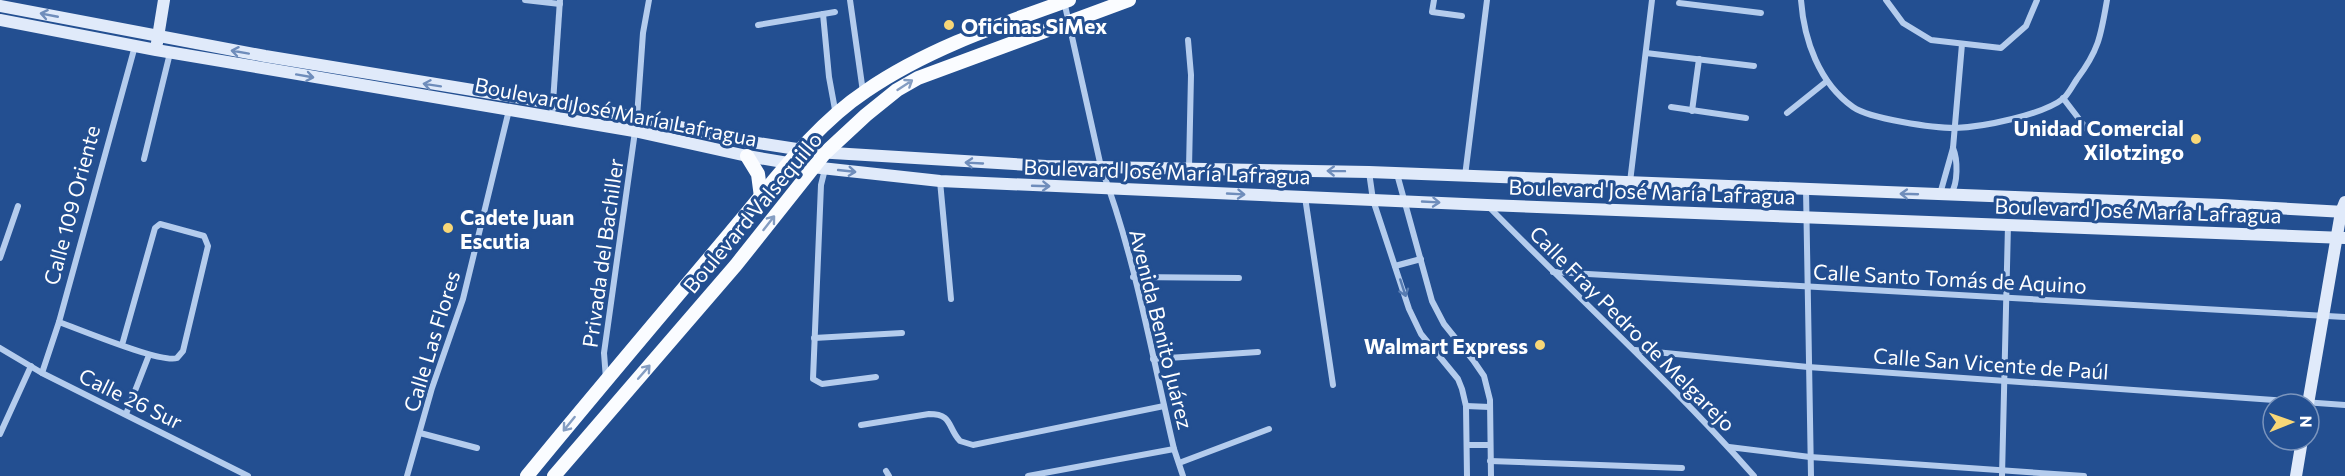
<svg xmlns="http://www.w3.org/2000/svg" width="2345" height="476" font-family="Commissioner,sans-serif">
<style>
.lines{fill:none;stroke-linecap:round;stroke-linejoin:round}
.street{stroke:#b4cced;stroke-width:6}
.secondary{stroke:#e0eafa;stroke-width:12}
.primary{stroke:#fafcff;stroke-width:14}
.oneway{stroke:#6f8dbb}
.oneway2{stroke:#849dc2}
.oneway3{stroke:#567bb1}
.poi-dot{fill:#f8d777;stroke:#234f91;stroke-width:2}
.labels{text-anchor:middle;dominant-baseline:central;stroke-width:6;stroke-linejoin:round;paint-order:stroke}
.poi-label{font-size:21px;font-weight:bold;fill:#fff;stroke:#234f91;text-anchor:start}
.street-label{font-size:21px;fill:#fff;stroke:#234f91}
</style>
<rect width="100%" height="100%" fill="#234f91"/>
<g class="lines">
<g class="street">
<path d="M 525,0 L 560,4"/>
<path d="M 850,0 L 863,92"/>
<path d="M 1434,0 L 1432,12 L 1462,16"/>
<path d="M 1801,0 C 1804,40 1819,83 1853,107 C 1870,119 1934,128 1955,128 C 1983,127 2043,115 2064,98 C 2069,93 2073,85 2077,79 C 2099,50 2101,35 2107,0"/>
<path d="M 1886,0 L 1903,23 L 1931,40 L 2001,48 L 2026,26 L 2037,0"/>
<path d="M 1064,1 L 1101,167 C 1135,256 1152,356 1174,449 L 1183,476"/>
<path d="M 1679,3 L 1761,13"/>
<path d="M 823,14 L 829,77 L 836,115"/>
<path d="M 758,25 L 835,12"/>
<path d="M 1188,40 L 1191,75 L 1189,168"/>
<path d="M 1646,53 L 1754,66"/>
<path d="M 2063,98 L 2089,132"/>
<path d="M 1671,107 L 1746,118"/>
<path d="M 1692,111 L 1699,59"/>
<path d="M 1787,113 L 1827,81"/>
<path d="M 552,117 L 560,0"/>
<path d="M 144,159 L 170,53"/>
<path d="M 825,169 L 821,185 L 813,379 L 822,384 L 876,377"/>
<path d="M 1369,172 L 1373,200 L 1409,309 L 1421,334 L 1458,379 L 1462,389 L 1466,406 L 1467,476"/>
<path d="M 1397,174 L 1432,301 L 1444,324 L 1473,360 L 1484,376 L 1490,400 L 1491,476"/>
<path d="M 1465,176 L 1487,0"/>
<path d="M 940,181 L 951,299"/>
<path d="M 1630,182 L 1652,0"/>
<path d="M 1806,189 L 1811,476"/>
<path d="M 1940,194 L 1953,148 L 1962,44"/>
<path d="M 1951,194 C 1958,183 1958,160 1953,148"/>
<path d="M 1305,197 L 1333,385"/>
<path d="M 1489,207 C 1577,297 1671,382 1754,476"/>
<path d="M 0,258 L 18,206"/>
<path d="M 1395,266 L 1421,259"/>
<path d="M 1553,272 L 2345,317"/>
<path d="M 1133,277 L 1239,278"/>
<path d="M 59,322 C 79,329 162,364 177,358 L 183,351 L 208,246 L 204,236 L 160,224 L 155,228 L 122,345"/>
<path d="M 814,338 L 902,333"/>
<path d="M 0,348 L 42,373 L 248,476"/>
<path d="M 1635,350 L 1808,367 L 2345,405"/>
<path d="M 1153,359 L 1258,352"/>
<path d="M 42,373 L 59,322 L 135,46"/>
<path d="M 606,379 L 604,353 L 637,117 L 643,33 L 649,0"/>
<path d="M 1466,406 L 1490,407"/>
<path d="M 126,414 L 149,355"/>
<path d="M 861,425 L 929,414 C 953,414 947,427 960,441 L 973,445 L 1164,406"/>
<path d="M 420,433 L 477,448"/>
<path d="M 0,434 L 31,366"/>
<path d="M 1467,445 L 1490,445"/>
<path d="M 1729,447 L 1810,457 L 2084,476"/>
<path d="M 1490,461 L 1682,468"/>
<path d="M 1179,463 L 1269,429"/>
<path d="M 886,471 L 889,476"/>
<path d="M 407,476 L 432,388 L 463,299 L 509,110"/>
<path d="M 1028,476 L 1174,449"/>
<path d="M 2002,476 L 2008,225"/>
</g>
<g class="secondary">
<path d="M 0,6 L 265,56 L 637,117 L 738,140 L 816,152 L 1046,166 L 1369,172 L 2222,205 L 2345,212"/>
<path d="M 0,20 L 156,50 L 634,131 L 747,156 L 812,167 L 940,181 L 1487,205 L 2345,238"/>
<path d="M 157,43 L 164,0"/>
<path d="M 2308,404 L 2341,212 L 2345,202"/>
<path d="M 2296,476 L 2302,440"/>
</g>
<g class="primary">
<path d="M 747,156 L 758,174 L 761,197"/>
<path d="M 527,476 C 594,394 663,313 731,232 C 773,183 812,127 866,91 C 927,49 999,25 1069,0"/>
<path d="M 554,476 L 736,265 L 825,153 L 866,115 L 897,90 L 918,78 L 1129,0"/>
</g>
</g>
<defs><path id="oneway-shaft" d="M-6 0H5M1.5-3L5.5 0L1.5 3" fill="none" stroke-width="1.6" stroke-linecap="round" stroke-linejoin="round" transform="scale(1.5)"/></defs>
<g class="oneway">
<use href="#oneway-shaft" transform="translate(49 15) rotate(-169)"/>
<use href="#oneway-shaft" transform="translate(240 52) rotate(-170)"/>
<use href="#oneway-shaft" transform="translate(305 76) rotate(10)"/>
<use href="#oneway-shaft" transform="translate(432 85) rotate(-171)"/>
<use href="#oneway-shaft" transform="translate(974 163) rotate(-177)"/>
<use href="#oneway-shaft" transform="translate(847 171) rotate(6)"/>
<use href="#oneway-shaft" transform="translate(1336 171) rotate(-179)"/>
<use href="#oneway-shaft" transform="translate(1041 186) rotate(2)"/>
<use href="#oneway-shaft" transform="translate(1236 194) rotate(3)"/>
<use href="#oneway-shaft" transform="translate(1909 194) rotate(-178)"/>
<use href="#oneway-shaft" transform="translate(1431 202) rotate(3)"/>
</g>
<g class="oneway2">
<use href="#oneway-shaft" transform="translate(905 85) rotate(-33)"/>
<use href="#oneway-shaft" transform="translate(769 223) rotate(-52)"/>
<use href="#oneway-shaft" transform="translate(644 372) rotate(-49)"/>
<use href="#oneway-shaft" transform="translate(569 424) rotate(129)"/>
</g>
<use class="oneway3" href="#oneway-shaft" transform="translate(1403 288) rotate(72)"/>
<g class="poi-dot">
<circle cx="949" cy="25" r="6"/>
<circle cx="2196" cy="139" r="6"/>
<circle cx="448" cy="228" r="6"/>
<circle cx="1540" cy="345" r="6"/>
</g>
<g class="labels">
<g class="poi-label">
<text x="961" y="25">Oficinas SiMex</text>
<text x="2184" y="127" text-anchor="end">Unidad Comercial<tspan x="2184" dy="24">Xilotzingo</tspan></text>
<text x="460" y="216">Cadete Juan<tspan x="460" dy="24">Escutia</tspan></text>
<text x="1528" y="345" text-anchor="end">Walmart Express</text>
</g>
<g class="street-label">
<text transform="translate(616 111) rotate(11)">Boulevard José María Lafragua</text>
<text transform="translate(1167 171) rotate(2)">Boulevard José María Lafragua</text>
<text transform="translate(1652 191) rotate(2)">Boulevard José María Lafragua</text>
<text transform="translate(71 205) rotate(-75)">Calle 109 Oriente</text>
<text transform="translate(2138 210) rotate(2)">Boulevard José María Lafragua</text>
<text transform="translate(752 212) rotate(-50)">Boulevard Valsequillo</text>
<text transform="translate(602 253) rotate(-82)">Privada del Bachiller</text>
<text transform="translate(1950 278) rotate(3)">Calle Santo Tomás de Aquino</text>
<text transform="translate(1633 328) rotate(45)">Calle Fray Pedro de Melgarejo</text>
<text transform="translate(1162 329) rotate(76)">Avenida Benito Juárez</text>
<text transform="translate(431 341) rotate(-73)">Calle Las Flores</text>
<text transform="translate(1991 363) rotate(4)">Calle San Vicente de Paúl</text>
<text transform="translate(131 398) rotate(26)">Calle 26 Sur</text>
</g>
</g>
<g transform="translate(2291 422) rotate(89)"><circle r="28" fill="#234f91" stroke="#7b95bd" stroke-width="1.5"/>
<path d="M0-4.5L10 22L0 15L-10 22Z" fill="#f8d777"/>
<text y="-9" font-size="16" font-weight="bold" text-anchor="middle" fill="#ffffff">N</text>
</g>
</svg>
